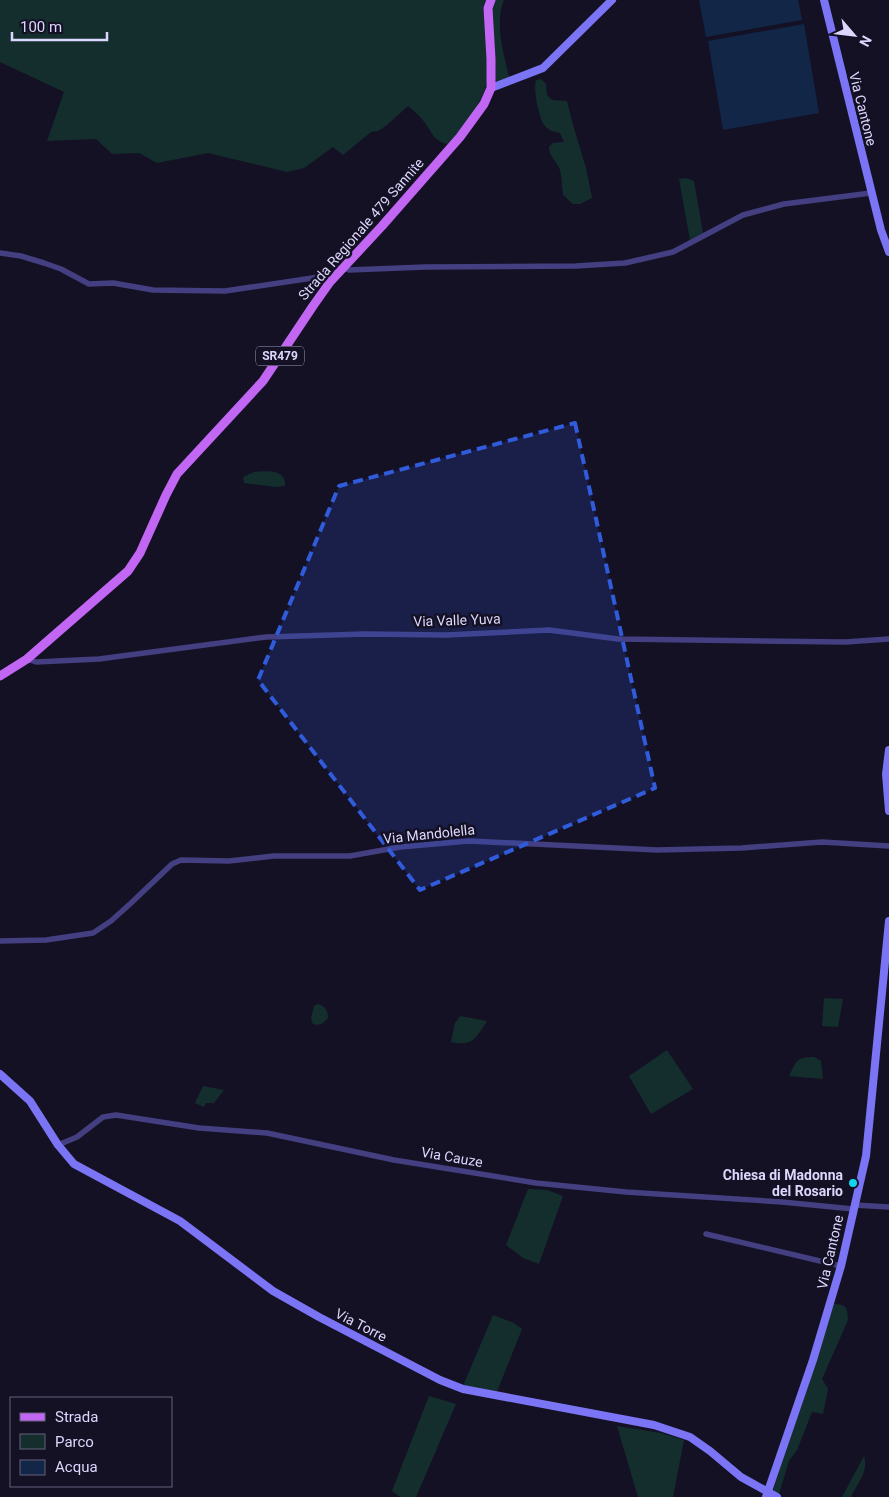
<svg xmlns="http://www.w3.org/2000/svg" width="889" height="1497" font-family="Roboto,sans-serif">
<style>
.green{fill:#142e2e}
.water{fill:#122648}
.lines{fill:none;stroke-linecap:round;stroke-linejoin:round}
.street{stroke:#433f80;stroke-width:5.5}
.secondary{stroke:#7b75f5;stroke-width:8}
.primary{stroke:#c266f4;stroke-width:9}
.marked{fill:#305cdc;fill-opacity:0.2;stroke:#305cdc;stroke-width:4;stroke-dasharray:10 6;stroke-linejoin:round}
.poi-dot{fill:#12d4ee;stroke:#141125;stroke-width:2}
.labels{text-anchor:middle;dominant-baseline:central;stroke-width:5;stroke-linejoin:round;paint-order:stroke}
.shield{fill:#141125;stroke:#a09cbc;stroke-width:1}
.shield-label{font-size:12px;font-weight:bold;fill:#dcd7fc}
.street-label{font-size:14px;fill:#dcd7fc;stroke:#141125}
.poi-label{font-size:14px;font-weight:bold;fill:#dcd7fc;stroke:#141125;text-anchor:end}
</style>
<rect width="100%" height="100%" fill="#141125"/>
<g class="green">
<path d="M 0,0 L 486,0 L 483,7 C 485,30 491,60 487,81 C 482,105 463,127 448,144 C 433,141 433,133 425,123 C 420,116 414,111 408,106 L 387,125 L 378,131 L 371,132 L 343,155 L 333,147 L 304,168 L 287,172 L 208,153 L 157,163 L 139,153 L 112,154 L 96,139 L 47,141 L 64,92 L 0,62 Z"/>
<path d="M 494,0 L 504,0 C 494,24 504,55 510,80 L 494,81 L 491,8 Z"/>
<path d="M 541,79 L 546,84 L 547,95 L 552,100 L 567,101 L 573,125 L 586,168 L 592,198 L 580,204 L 573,204 L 563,195 C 562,187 562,178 560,170 C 557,161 549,157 549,147 L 553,143 L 564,142 L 560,133 C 555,132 549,131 545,126 C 539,119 533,90 536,80 Z"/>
<path d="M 686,178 L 694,181 L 703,233 L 690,240 L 679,179 Z"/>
<path d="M 254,472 C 267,471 286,469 285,486 L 276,487 L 244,483 L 243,477 Z"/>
<path d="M 824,998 L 843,999 L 838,1027 L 822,1026 Z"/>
<path d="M 317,1004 C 325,1005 328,1011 328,1018 C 323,1024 318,1027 312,1023 L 311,1018 L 314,1006 Z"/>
<path d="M 460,1016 L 487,1021 C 477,1037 473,1047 451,1042 L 455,1023 Z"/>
<path d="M 667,1050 L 693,1089 L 651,1114 L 629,1076 Z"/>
<path d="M 814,1057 L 821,1061 L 823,1079 L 789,1076 C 796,1062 796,1057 814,1057 Z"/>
<path d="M 203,1086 L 224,1090 L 214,1103 L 206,1103 L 204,1107 L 195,1103 Z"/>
<path d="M 528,1189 L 547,1190 L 563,1196 L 539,1264 L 523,1258 L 506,1245 Z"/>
<path d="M 833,1304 C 848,1304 847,1308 848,1320 L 822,1379 L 828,1389 L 823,1414 L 812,1412 L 797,1450 L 789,1461 L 779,1494 L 783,1497 L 773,1491 Z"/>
<path d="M 493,1315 L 514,1323 L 522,1329 L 496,1394 L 463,1386 Z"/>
<path d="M 429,1396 L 456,1404 L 416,1497 L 400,1497 L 392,1491 Z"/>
<path d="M 617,1426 L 661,1433 L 684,1440 L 673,1497 L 638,1497 Z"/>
<path d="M 864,1456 C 869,1471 857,1484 851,1497 L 842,1497 Z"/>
</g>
<g class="water">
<path d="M 699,0 L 798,0 L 802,20 L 706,37 Z"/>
<path d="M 804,24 L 819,113 L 723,130 L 708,41 Z"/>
</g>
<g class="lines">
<g class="street">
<path d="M 0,253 L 21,256 L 44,263 L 61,269 L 89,284 L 113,283 L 153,290 L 225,291 L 319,277 L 330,282"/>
<path d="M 344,268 L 349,270 L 425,267 L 576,266 L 625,263 L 673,252 L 743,215 L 784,204 L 871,193"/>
<path d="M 27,659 L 36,662 L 99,659 L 266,637 L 365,634 L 446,635 L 549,630 L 618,639 L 845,642 L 889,639"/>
<path d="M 0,941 L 46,940 L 93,933 L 111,921 L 130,904 L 172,864 L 181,860 L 229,861 L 274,856 L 350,856 L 400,847 L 469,841 L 657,850 L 742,848 L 822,842 L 889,846"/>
<path d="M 58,1145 L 77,1137 L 103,1117 L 116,1115 L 199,1128 L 267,1133 L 394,1160 L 536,1183 L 626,1192 L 782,1202 L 853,1209"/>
<path d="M 854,1205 L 889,1207"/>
<path d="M 706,1234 L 841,1266"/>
</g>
<g class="secondary">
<path d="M 824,0 L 881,230 L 889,252"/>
<path d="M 491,88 L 543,68 L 612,0"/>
<path d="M 889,750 L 886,774 L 889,811"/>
<path d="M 0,1074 L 30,1101 L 58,1145 L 74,1164 L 180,1221 L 273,1291 L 319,1317 L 440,1380 L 463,1389 L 654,1425 L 690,1437 L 710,1451 L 741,1477 L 777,1497"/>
<path d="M 766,1497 L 813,1360 L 841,1266 L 866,1156 L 889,921"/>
</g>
<path class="primary" d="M 0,676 L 27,659 L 128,571 L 140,553 L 166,495 L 177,474 L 263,381 L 313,306 L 330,282 L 382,226 L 460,137 L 484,104 L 491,88 L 491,59 L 488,8 L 491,0"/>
</g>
<path class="marked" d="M 575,423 L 655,788 L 420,890 L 258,680 L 339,486 Z"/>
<circle class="poi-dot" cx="853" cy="1183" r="5"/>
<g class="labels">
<rect class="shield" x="256" y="346.5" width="48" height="19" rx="4"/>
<g class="shield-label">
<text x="280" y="356">SR479</text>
</g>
<g class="street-label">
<text transform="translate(863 109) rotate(76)">Via Cantone</text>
<text transform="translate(361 229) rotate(-49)">Strada Regionale 479 Sannite</text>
<text transform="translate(457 620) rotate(-2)">Via Valle Yuva</text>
<text transform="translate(429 834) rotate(-6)">Via Mandolella</text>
<text transform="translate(452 1157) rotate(10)">Via Cauze</text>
<text transform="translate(830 1252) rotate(-77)">Via Cantone</text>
<text transform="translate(361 1325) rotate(27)">Via Torre</text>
</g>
<g class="poi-label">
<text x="843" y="1175">Chiesa di Madonna<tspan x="843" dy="16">del Rosario</tspan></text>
</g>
</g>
<rect x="10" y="1397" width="162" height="90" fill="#141125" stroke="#64607b"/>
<rect x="20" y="1413" width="25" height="8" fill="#c266f4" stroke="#64607b"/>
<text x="55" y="1422" font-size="15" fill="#dcd7fc">Strada</text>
<rect x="20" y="1434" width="25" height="15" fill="#142e2e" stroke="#64607b"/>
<text x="55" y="1447" font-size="15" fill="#dcd7fc">Parco</text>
<rect x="20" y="1460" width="25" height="15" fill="#122648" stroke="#64607b"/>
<text x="55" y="1472" font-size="15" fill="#dcd7fc">Acqua</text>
<g transform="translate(854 35) rotate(118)" stroke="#141125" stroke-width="4" paint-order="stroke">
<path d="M0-4L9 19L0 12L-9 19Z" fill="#dcd7fc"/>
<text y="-8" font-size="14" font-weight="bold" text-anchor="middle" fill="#dcd7fc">N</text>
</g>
<path d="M12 32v8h95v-8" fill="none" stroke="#dcd7fc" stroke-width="2.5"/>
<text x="20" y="32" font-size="15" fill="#dcd7fc" stroke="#141125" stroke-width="4" paint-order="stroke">100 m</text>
</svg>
